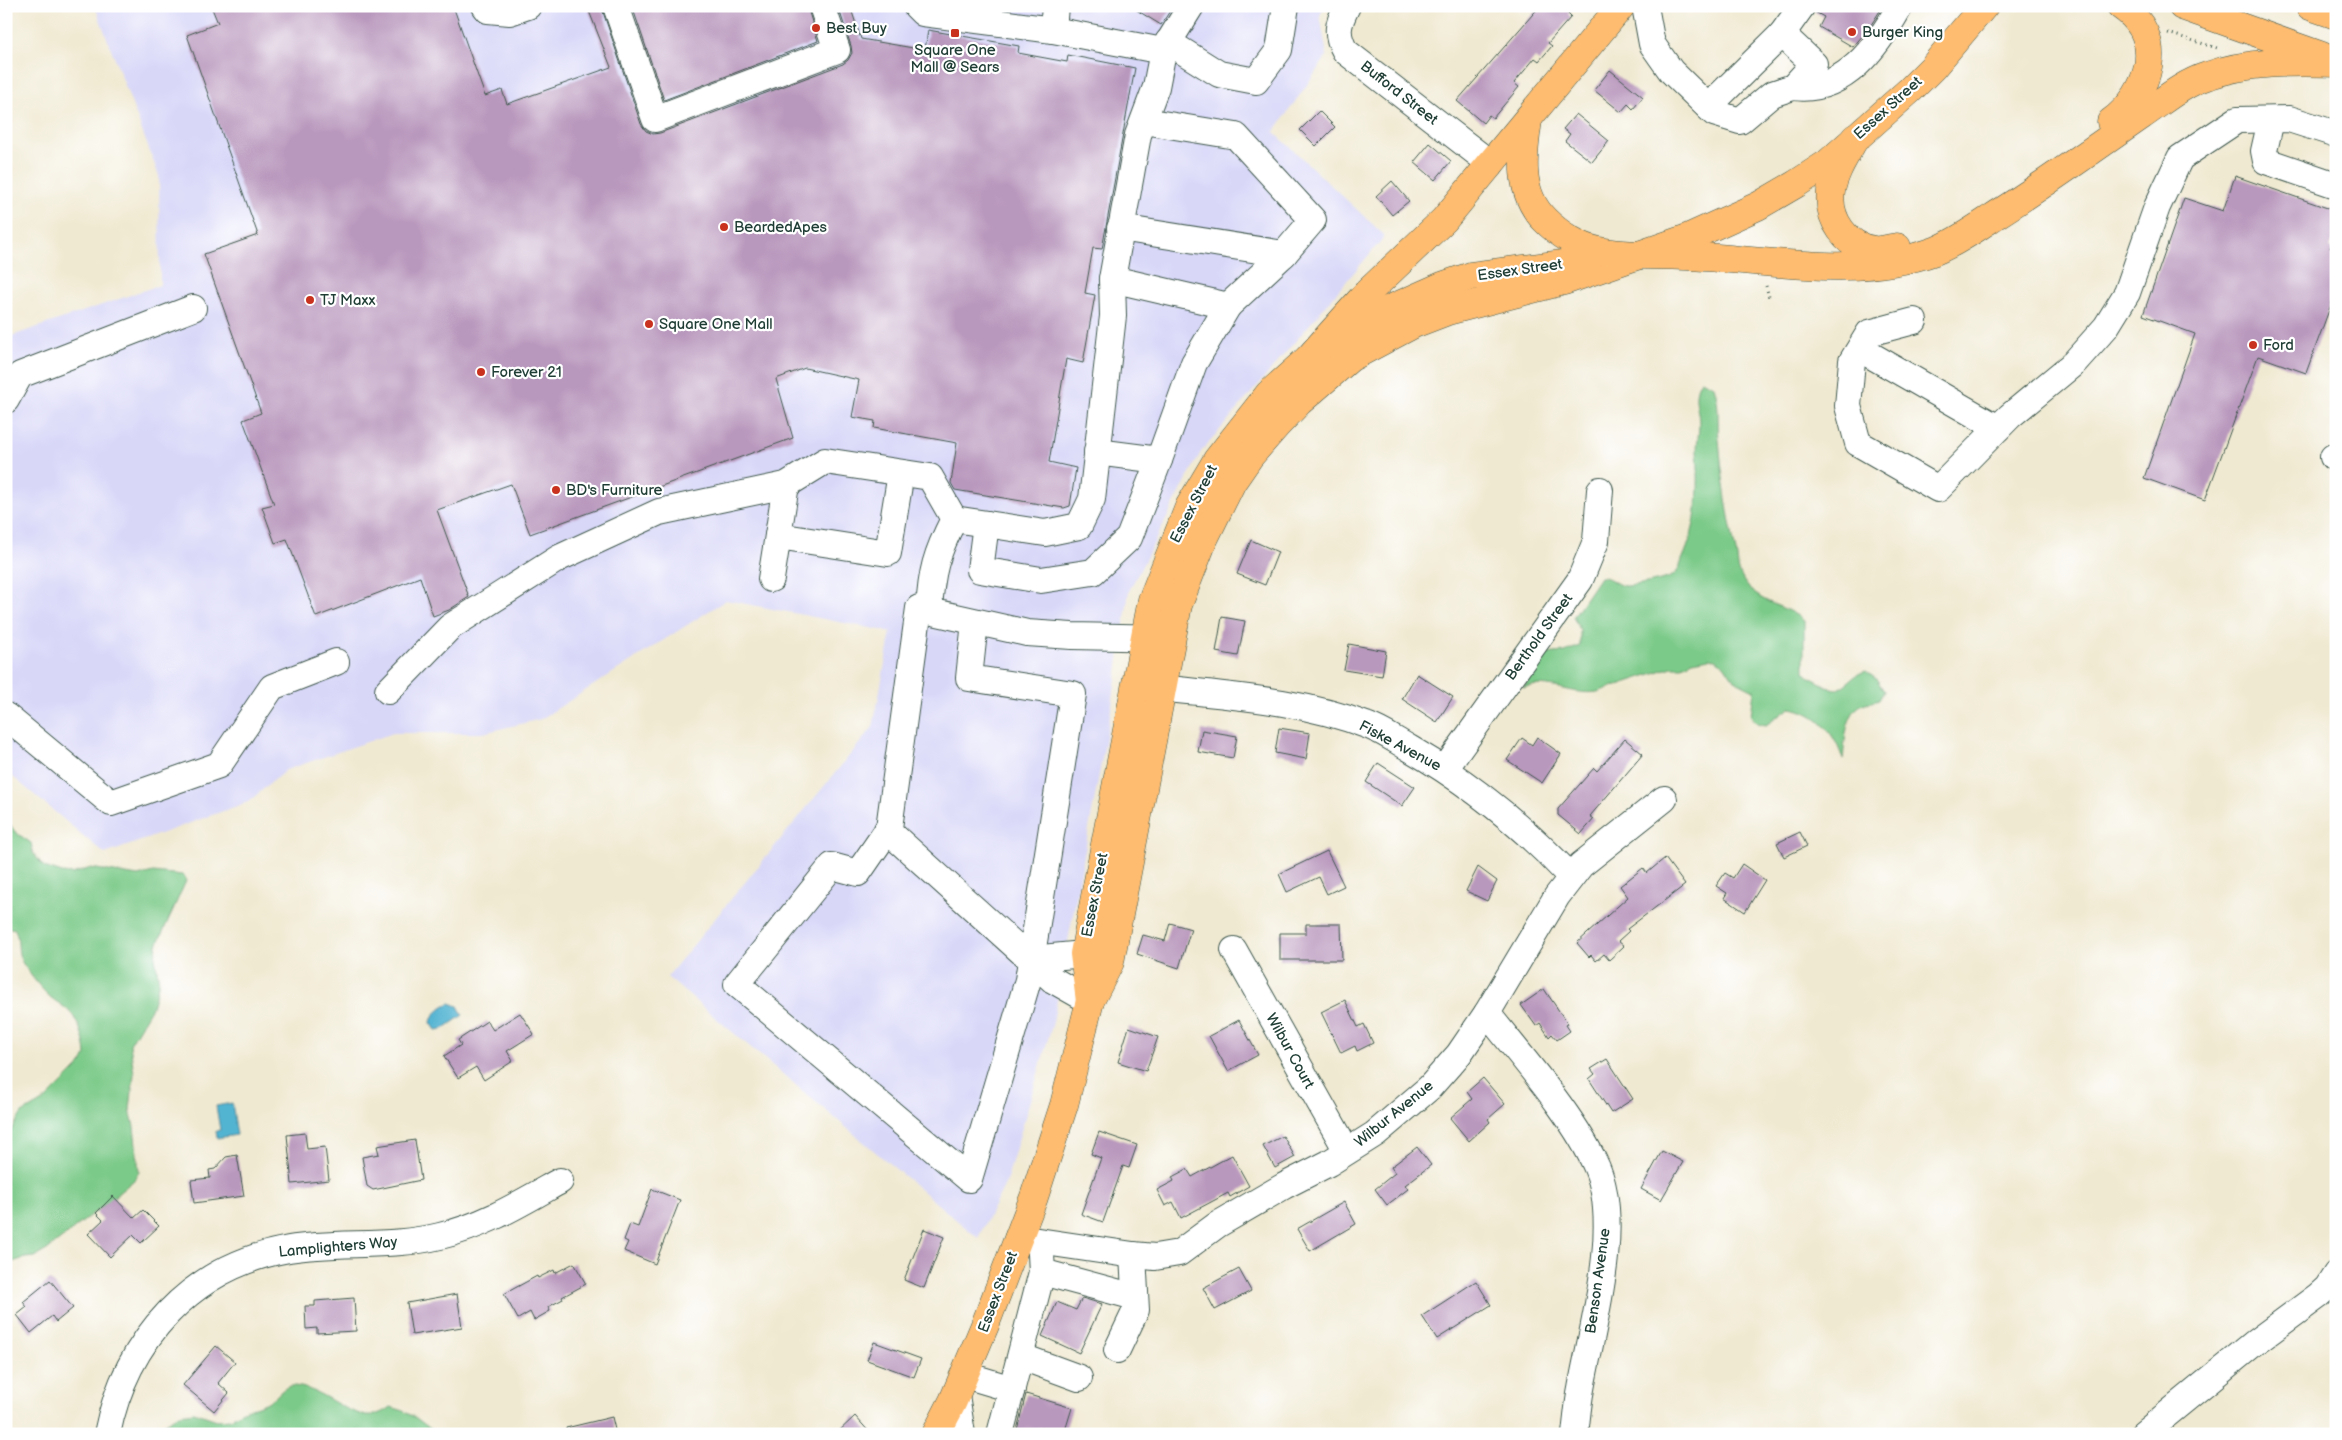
<svg xmlns="http://www.w3.org/2000/svg" width="2342" height="1440" font-family="'Balsamiq Sans',sans-serif">
<style>
.built{fill:#d8d7f8}
.green{fill:#7cca89;stroke:#4e845e}
.water{fill:#53b4d2;stroke:#397883}
.building{fill:#b998bd}
.lines{fill:none;stroke-linecap:round;stroke-linejoin:round}
.minor-casing{stroke:#3e574c;stroke-width:28}
.major-casing{stroke:#3e574c;stroke-width:29}
.highway-casing{stroke:#3e574c;stroke-width:29}
.path{stroke:#3e574c;stroke-width:3;stroke-dasharray:1 4;stroke-linecap:butt}
.minor{stroke:#fff;stroke-width:26}
.major{stroke:#febc70;stroke-width:28}
.highway{stroke:#febc70;stroke-width:28}
.poi-dot{fill:#c8321e;stroke:#fff;stroke-width:2}
.labels{text-anchor:middle;dominant-baseline:central;stroke-width:4.5;stroke-linejoin:round;paint-order:stroke}
.poi-label{font-size:15px;fill:#1f3d34;stroke:#fff;text-anchor:start}
.street-label{font-size:15px;fill:#1f3d34;stroke:#fff}
</style>
<rect width="100%" height="100%" fill="#fff"/>
<filter id="ink" filterUnits="userSpaceOnUse"><feTurbulence type="fractalNoise" baseFrequency=".02" numOctaves="2"/><feDisplacementMap in="SourceGraphic" scale="10" xChannelSelector="R" yChannelSelector="G"/><feConvolveMatrix kernelMatrix="1 2 1 2 8 2 1 2 1" color-interpolation-filters="sRGB"/></filter>
<filter id="wash" filterUnits="userSpaceOnUse"><feTurbulence type="fractalNoise" baseFrequency=".0096" numOctaves="4" result="noise"/><feDisplacementMap in="SourceGraphic" scale="20" xChannelSelector="R" yChannelSelector="G"/><feGaussianBlur stdDeviation="1.12" result="paint"/><feColorMatrix in="noise" values="0 0 0 0 0 0 0 0 0 0 0 0 0 0 0 0 0 1.4 0 .05"/><feComposite in="paint" operator="in"/></filter>
<g filter="url(#wash)">
<rect width="100%" height="100%" fill="#f0e9d1"/>
<path class="built" d="M 95,6 L 1325,6 L 1320,15 L 1327,56 L 1274,132 L 1385,236 L 1201,452 L 1129,591 L 1112,705 L 1053,1022 L 1006,1182 L 978,1238 L 667,977 L 873,727 L 891,632 L 726,600 L 541,719 L 483,733 L 393,733 L 286,770 L 248,802 L 105,854 L 6,771 L 6,338 L 160,285 L 159,176 Z"/>
<g class="green">
<path d="M 1701,380 L 1714,386 C 1720,405 1717,420 1719,439 C 1722,477 1728,516 1736,552 C 1738,559 1737,566 1739,571 C 1741,577 1745,584 1749,588 C 1764,605 1788,606 1804,621 L 1804,671 L 1808,676 L 1834,690 C 1847,687 1853,674 1866,671 L 1877,680 L 1884,691 L 1879,700 C 1874,702 1867,702 1863,704 C 1845,712 1845,743 1843,760 C 1836,735 1817,711 1790,708 L 1766,725 L 1757,723 L 1751,716 L 1754,690 L 1734,680 L 1724,665 L 1716,659 L 1709,658 L 1693,661 L 1680,667 L 1672,667 L 1597,692 C 1572,696 1547,679 1523,688 L 1545,654 L 1565,652 L 1580,646 L 1580,630 L 1573,617 L 1600,577 C 1610,576 1614,584 1624,586 C 1630,587 1669,579 1672,576 C 1678,573 1680,566 1682,560 C 1698,525 1700,489 1697,451 C 1697,443 1699,433 1699,424 C 1699,408 1691,395 1701,380 Z"/>
<path d="M 6,818 L 15,832 L 31,843 L 33,853 L 44,867 L 62,873 L 72,874 L 91,868 L 138,876 L 153,872 L 183,875 L 186,881 L 157,945 L 155,957 L 159,982 L 152,1007 L 130,1044 L 134,1074 L 130,1109 L 134,1127 L 139,1172 L 134,1180 L 109,1201 L 47,1250 L 35,1257 L 25,1258 L 6,1264 L 6,1139 L 22,1113 L 46,1099 L 82,1063 L 86,1055 C 85,1039 78,1016 64,1007 C 58,1002 51,999 46,993 C 38,985 28,972 22,962 C 16,952 20,940 15,929 L 6,927 Z"/>
<path d="M 290,1386 C 328,1385 357,1434 390,1407 L 401,1410 L 416,1418 L 437,1434 L 153,1434 L 157,1429 L 179,1414 L 194,1412 L 217,1420 L 231,1419 C 241,1408 259,1408 271,1400 C 279,1395 281,1389 290,1386 Z"/>
</g>
<g class="water">
<path d="M 450,1003 L 458,1006 L 463,1015 L 443,1029 L 436,1030 L 431,1023 C 431,1015 443,1005 450,1003 Z"/>
<path d="M 232,1103 L 237,1135 L 217,1138 L 216,1131 L 220,1130 L 216,1106 Z"/>
</g>
<g id="blocks">
<g class="building">
<path d="M 211,6 L 453,6 L 485,96 L 502,90 L 507,104 L 611,67 L 587,6 L 601,6 L 641,124 L 646,131 L 653,134 L 660,133 L 843,64 L 848,60 L 852,53 L 851,46 L 838,6 L 850,6 L 861,39 L 925,50 L 928,30 L 1019,46 L 1018,53 L 1067,62 L 1068,55 L 1135,68 L 1102,249 L 1093,248 L 1085,293 L 1095,295 L 1083,363 L 1066,359 L 1049,462 L 1076,468 L 1070,506 L 1064,508 L 955,490 L 951,483 L 957,443 L 874,428 L 875,421 L 852,417 L 859,380 L 805,368 L 776,379 L 793,438 L 530,534 L 511,484 L 437,510 L 469,597 L 449,610 L 433,616 L 420,577 L 316,617 L 287,539 L 275,543 L 262,507 L 274,504 L 243,420 L 261,413 L 204,254 L 258,235 L 187,35 L 218,23 Z"/>
<path d="M 632,6 L 807,6 L 818,41 L 664,100 Z"/>
<path d="M 1130,6 L 1173,6 L 1161,25 Z"/>
<path d="M 1540,6 L 1574,6 L 1568,14 L 1571,17 L 1548,43 L 1552,46 L 1539,61 L 1535,58 L 1514,83 L 1519,87 L 1493,118 L 1489,115 L 1483,123 L 1457,101 Z"/>
<path d="M 1817,6 L 1883,6 L 1869,28 L 1853,47 L 1819,27 L 1824,17 L 1815,12 Z"/>
<path d="M 1610,70 L 1643,97 L 1633,109 L 1628,104 L 1621,112 L 1594,90 Z"/>
<path d="M 1319,111 L 1335,127 L 1316,146 L 1300,130 Z"/>
<path d="M 1576,114 L 1609,141 L 1592,162 L 1565,141 L 1570,134 L 1563,129 Z"/>
<path d="M 1430,143 L 1451,161 L 1435,180 L 1414,162 Z"/>
<path d="M 2235,176 L 2336,211 L 2336,233 L 2330,248 L 2336,250 L 2336,291 L 2306,373 L 2258,356 L 2205,500 L 2144,478 L 2195,334 L 2143,315 L 2184,198 L 2223,211 Z"/>
<path d="M 1392,181 L 1409,201 L 1392,215 L 1376,196 Z"/>
<path d="M 1251,540 L 1278,552 L 1265,585 L 1237,574 Z"/>
<path d="M 1222,617 L 1245,621 L 1238,656 L 1216,652 Z"/>
<path d="M 1349,644 L 1386,651 L 1382,676 L 1344,670 Z"/>
<path d="M 1417,674 L 1453,697 L 1437,722 L 1402,699 Z"/>
<path d="M 1279,728 L 1310,733 L 1306,759 L 1275,753 Z"/>
<path d="M 1202,730 L 1237,736 L 1233,758 L 1198,752 Z"/>
<path d="M 1537,737 L 1561,754 L 1542,783 L 1507,760 L 1522,738 L 1532,745 Z"/>
<path d="M 1625,739 L 1643,754 L 1590,816 L 1594,819 L 1581,834 L 1558,815 L 1558,809 L 1594,768 L 1597,771 Z"/>
<path d="M 1378,763 L 1415,787 L 1402,806 L 1366,782 Z"/>
<path d="M 1800,832 L 1807,846 L 1784,857 L 1777,843 Z"/>
<path d="M 1327,851 L 1344,886 L 1327,894 L 1319,877 L 1287,892 L 1279,874 Z"/>
<path d="M 1665,858 L 1685,885 L 1627,929 L 1629,931 L 1618,941 L 1624,946 L 1609,960 L 1604,954 L 1596,961 L 1591,955 L 1589,957 L 1577,943 L 1628,897 L 1620,886 L 1643,868 L 1647,873 Z"/>
<path d="M 1742,864 L 1765,880 L 1745,912 L 1724,898 L 1727,893 L 1716,886 L 1725,873 L 1733,878 Z"/>
<path d="M 1478,867 L 1497,881 L 1487,901 L 1466,891 Z"/>
<path d="M 1170,923 L 1191,929 L 1179,968 L 1137,954 L 1143,935 L 1165,941 Z"/>
<path d="M 1306,924 L 1341,924 L 1342,960 L 1280,960 L 1280,933 L 1306,933 Z"/>
<path d="M 1544,989 L 1568,1024 L 1566,1025 L 1570,1031 L 1557,1040 L 1552,1034 L 1549,1037 L 1540,1023 L 1536,1026 L 1521,1005 Z"/>
<path d="M 1345,1000 L 1358,1027 L 1364,1024 L 1373,1043 L 1357,1051 L 1355,1046 L 1341,1053 L 1321,1012 Z"/>
<path d="M 520,1013 L 534,1034 L 507,1051 L 513,1061 L 484,1080 L 476,1067 L 458,1078 L 444,1056 L 461,1045 L 458,1040 L 487,1021 L 493,1030 Z"/>
<path d="M 1239,1020 L 1258,1055 L 1228,1071 L 1209,1036 Z"/>
<path d="M 1129,1027 L 1158,1037 L 1146,1071 L 1118,1062 Z"/>
<path d="M 1607,1059 L 1633,1099 L 1611,1113 L 1589,1079 L 1595,1074 L 1591,1069 Z"/>
<path d="M 1483,1078 L 1505,1104 L 1488,1119 L 1490,1122 L 1469,1141 L 1450,1118 L 1472,1099 L 1467,1092 Z"/>
<path d="M 1099,1132 L 1137,1145 L 1129,1168 L 1123,1166 L 1103,1222 L 1081,1214 L 1101,1158 L 1091,1154 Z"/>
<path d="M 305,1133 L 307,1149 L 325,1147 L 329,1180 L 292,1184 L 287,1135 Z"/>
<path d="M 1283,1136 L 1295,1157 L 1275,1168 L 1263,1146 Z"/>
<path d="M 415,1140 L 421,1180 L 373,1190 L 367,1186 L 362,1157 L 379,1154 L 377,1146 Z"/>
<path d="M 1417,1147 L 1431,1165 L 1405,1185 L 1408,1189 L 1387,1205 L 1375,1189 L 1395,1173 L 1391,1167 Z"/>
<path d="M 1662,1151 L 1683,1162 L 1661,1200 L 1641,1189 Z"/>
<path d="M 237,1155 L 244,1196 L 194,1203 L 191,1180 L 210,1178 L 209,1170 L 215,1169 L 226,1157 Z"/>
<path d="M 1232,1155 L 1249,1186 L 1230,1197 L 1228,1193 L 1181,1218 L 1173,1202 L 1165,1206 L 1157,1190 L 1174,1181 L 1172,1177 L 1187,1169 L 1192,1177 Z"/>
<path d="M 652,1189 L 680,1200 L 655,1264 L 624,1251 L 628,1242 L 624,1240 L 630,1224 L 638,1227 Z"/>
<path d="M 113,1196 L 134,1218 L 143,1210 L 159,1226 L 141,1243 L 133,1235 L 110,1257 L 88,1234 L 103,1220 L 96,1213 Z"/>
<path d="M 1344,1202 L 1356,1224 L 1310,1251 L 1297,1229 Z"/>
<path d="M 924,1229 L 944,1237 L 924,1288 L 904,1280 Z"/>
<path d="M 574,1263 L 586,1284 L 562,1297 L 563,1299 L 548,1307 L 550,1311 L 534,1320 L 530,1312 L 518,1319 L 504,1294 L 537,1276 L 538,1278 L 554,1270 L 555,1273 Z"/>
<path d="M 1239,1269 L 1251,1291 L 1215,1310 L 1203,1288 Z"/>
<path d="M 50,1280 L 73,1308 L 56,1322 L 52,1316 L 31,1333 L 17,1315 L 27,1307 L 23,1302 Z"/>
<path d="M 1476,1281 L 1491,1305 L 1437,1339 L 1422,1316 Z"/>
<path d="M 457,1294 L 462,1327 L 412,1335 L 407,1303 Z"/>
<path d="M 354,1298 L 356,1331 L 317,1333 L 317,1328 L 306,1329 L 305,1306 L 315,1306 L 315,1301 Z"/>
<path d="M 1082,1298 L 1102,1304 L 1079,1353 L 1042,1336 L 1057,1302 L 1076,1310 Z"/>
<path d="M 874,1342 L 921,1359 L 914,1377 L 867,1360 Z"/>
<path d="M 216,1346 L 235,1362 L 218,1383 L 229,1393 L 214,1411 L 183,1385 Z"/>
<path d="M 1026,1394 L 1072,1408 L 1064,1434 L 1040,1428 L 1038,1434 L 1016,1434 Z"/>
<path d="M 855,1416 L 871,1434 L 836,1434 Z"/>
<path d="M 612,1417 L 616,1434 L 567,1434 L 566,1428 Z"/>
</g>
</g>
</g>
<g filter="url(#ink)">
<use href="#blocks" fill-opacity="0" stroke="#3e574c" stroke-width="1"/>
<g class="lines">
<g class="minor-casing">
<g id="minor">
<path d="M 485,6 L 488,10 L 510,12 L 528,6"/>
<path d="M 616,6 L 655,119 L 837,50 L 822,6"/>
<path d="M 916,6 L 923,13 L 1053,30 L 1163,51"/>
<path d="M 1347,6 C 1338,24 1335,33 1345,51 L 1491,164"/>
<path d="M 1645,6 L 1652,44 L 1671,71 L 1714,113 L 1740,121 L 1772,94 L 1793,87 L 1814,64 L 1782,34"/>
<path d="M 1053,30 L 1055,6"/>
<path d="M 1168,42 L 1219,74 L 1256,81 L 1279,50 L 1286,6"/>
<path d="M 1793,87 C 1844,94 1878,46 1900,6"/>
<path d="M 1708,107 L 1782,34 L 1802,6"/>
<path d="M 2271,120 L 2264,151 L 2266,161 L 2336,185"/>
<path d="M 1120,228 L 1284,254 L 1313,220 L 1236,136 L 1144,121"/>
<path d="M 1228,306 L 1284,254"/>
<path d="M 1914,321 L 1869,333 L 1852,361 L 1848,406 L 1858,443 L 1938,489 L 2010,416 L 2073,364 L 2106,327 L 2127,293 L 2157,207 L 2180,158 L 2237,120 L 2289,119 L 2336,134"/>
<path d="M 1860,349 L 1998,428"/>
<path d="M 6,400 L 20,375 L 193,308"/>
<path d="M 1097,452 L 1159,460 L 1194,363 L 1228,306 L 1112,279"/>
<path d="M 2333,457 L 2336,456"/>
<path d="M 954,519 L 1045,533 L 1079,526 L 1092,499 L 1113,316 L 1112,279 L 1131,174 L 1138,135 L 1156,87 L 1163,51 L 1191,6"/>
<path d="M 954,519 C 936,554 931,572 929,611 L 1027,633 L 1072,636 L 1167,638"/>
<path d="M 986,524 L 980,570 L 1041,580 L 1093,572 L 1129,538 L 1159,460"/>
<path d="M 778,536 L 888,553 L 901,473"/>
<path d="M 771,579 L 786,485"/>
<path d="M 919,608 L 889,828 L 858,873 L 832,866 L 737,984 L 969,1179 L 1028,980 L 1073,694 L 969,678 L 975,622"/>
<path d="M 1161,688 C 1229,696 1302,700 1366,725 C 1381,730 1395,740 1409,748 C 1470,783 1523,826 1571,877"/>
<path d="M 388,691 L 450,627 L 559,558 L 659,512 L 786,485 L 825,461 L 930,477 L 954,519"/>
<path d="M 6,716 L 111,803 L 219,765 L 272,687 L 336,662"/>
<path d="M 1445,769 L 1580,580 L 1596,541 L 1600,490"/>
<path d="M 887,830 L 1053,980 L 1090,1001"/>
<path d="M 1234,950 L 1347,1151"/>
<path d="M 1031,959 L 1084,954"/>
<path d="M 1487,1013 C 1522,1058 1575,1117 1597,1168 C 1622,1227 1592,1327 1581,1389 C 1578,1403 1577,1419 1575,1434"/>
<path d="M 1018,1238 L 1133,1255 L 1155,1257 L 1179,1253 L 1217,1225 L 1284,1186 L 1329,1163 L 1375,1134 L 1429,1088 L 1459,1054 L 1487,1013 L 1557,896 L 1581,865 L 1664,799"/>
<path d="M 1041,1254 L 1042,1272 L 1135,1297"/>
<path d="M 1117,1350 L 1136,1310 L 1133,1255"/>
<path d="M 1022,1357 L 1079,1378"/>
<path d="M 965,1375 L 1012,1389"/>
<path d="M 956,1395 L 962,1434"/>
<path d="M 107,1434 C 126,1339 192,1266 289,1249 C 339,1241 391,1248 440,1236 C 484,1226 521,1203 560,1181"/>
<path d="M 1000,1434 L 1042,1272"/>
<path d="M 2143,1434 L 2253,1344 L 2318,1296 L 2327,1288 L 2336,1274"/>
</g>
</g>
<g class="major-casing">
<g id="major">
<path d="M 1090,1001 L 1084,954 L 1152,600 L 1189,507 L 1217,460 L 1269,394 L 1309,358 L 1356,324 L 1442,286 L 1471,276 L 1585,261"/>
<path d="M 936,1434 L 953,1401 L 985,1325 L 1034,1197 L 1064,1105 L 1090,1001 L 1110,962 L 1178,605 L 1203,541 L 1232,482 L 1250,456 L 1277,425 L 1299,402 L 1350,358 L 1414,324 L 1448,311 L 1564,281 L 1685,239 L 1758,206 L 1796,184 L 1828,163 L 1910,90 L 1933,67 L 1984,6"/>
</g>
</g>
<g class="highway-casing">
<g id="highway">
<path d="M 2182,6 L 2322,56"/>
<path d="M 2310,6 L 2336,15"/>
<path d="M 1528,120 C 1523,154 1517,192 1545,220 C 1559,234 1579,247 1599,251 C 1627,257 1657,254 1685,256 C 1767,259 1855,280 1935,251 C 1955,243 1975,229 1993,217 C 2044,185 2092,150 2141,116 C 2162,102 2182,84 2207,76 C 2248,61 2292,62 2336,63"/>
<path d="M 2111,122 C 2150,93 2168,38 2121,6"/>
<path d="M 1855,138 C 1846,155 1834,172 1831,191 C 1827,218 1846,247 1874,250 C 1881,251 1890,248 1897,247"/>
<path d="M 1309,358 L 1367,293 L 1444,220 L 1621,6"/>
</g>
</g>
<g class="path">
<path d="M 2168,33 L 2217,48"/>
<path d="M 1766,286 L 1769,297"/>
</g>
<use href="#minor" class="minor"/>
<use href="#major" class="major"/>
<use href="#highway" class="highway"/>
</g>
</g>
<g class="poi-dot">
<circle cx="816" cy="28" r="5"/>
<circle cx="1852" cy="32" r="5"/>
<rect x="950" y="28" width="10" height="10" rx="2.5"/>
<circle cx="724" cy="227" r="5"/>
<circle cx="310" cy="300" r="5"/>
<circle cx="649" cy="324" r="5"/>
<circle cx="2253" cy="345" r="5"/>
<circle cx="481" cy="372" r="5"/>
<circle cx="556" cy="490" r="5"/>
</g>
<g class="labels">
<g class="poi-label">
<text x="826" y="28">Best Buy</text>
<text x="1862" y="32">Burger King</text>
<text x="955" y="50" text-anchor="middle">Square One<tspan x="955" dy="17">Mall @ Sears</tspan></text>
<text x="734" y="227">BeardedApes</text>
<text x="320" y="300">TJ Maxx</text>
<text x="659" y="324">Square One Mall</text>
<text x="2263" y="345">Ford</text>
<text x="491" y="372">Forever 21</text>
<text x="566" y="490">BD's Furniture</text>
</g>
<g class="street-label">
<text transform="translate(1399 93) rotate(38)">Bufford Street</text>
<text transform="translate(1888 108) rotate(-42)">Essex Street</text>
<text transform="translate(1520 270) rotate(-8)">Essex Street</text>
<text transform="translate(1194 504) rotate(-63)">Essex Street</text>
<text transform="translate(1539 637) rotate(-54)">Berthold Street</text>
<text transform="translate(1400 746) rotate(28)">Fiske Avenue</text>
<text transform="translate(1095 895) rotate(-79)">Essex Street</text>
<text transform="translate(1290 1051) rotate(61)">Wilbur Court</text>
<text transform="translate(1394 1114) rotate(-39)">Wilbur Avenue</text>
<text transform="translate(338 1247) rotate(-5)">Lamplighters Way</text>
<text transform="translate(1598 1281) rotate(-82)">Benson Avenue</text>
<text transform="translate(998 1292) rotate(-69)">Essex Street</text>
</g>
</g>
<rect width="2342" height="1440" fill="none" stroke="#fff" stroke-width="25"/>
</svg>
